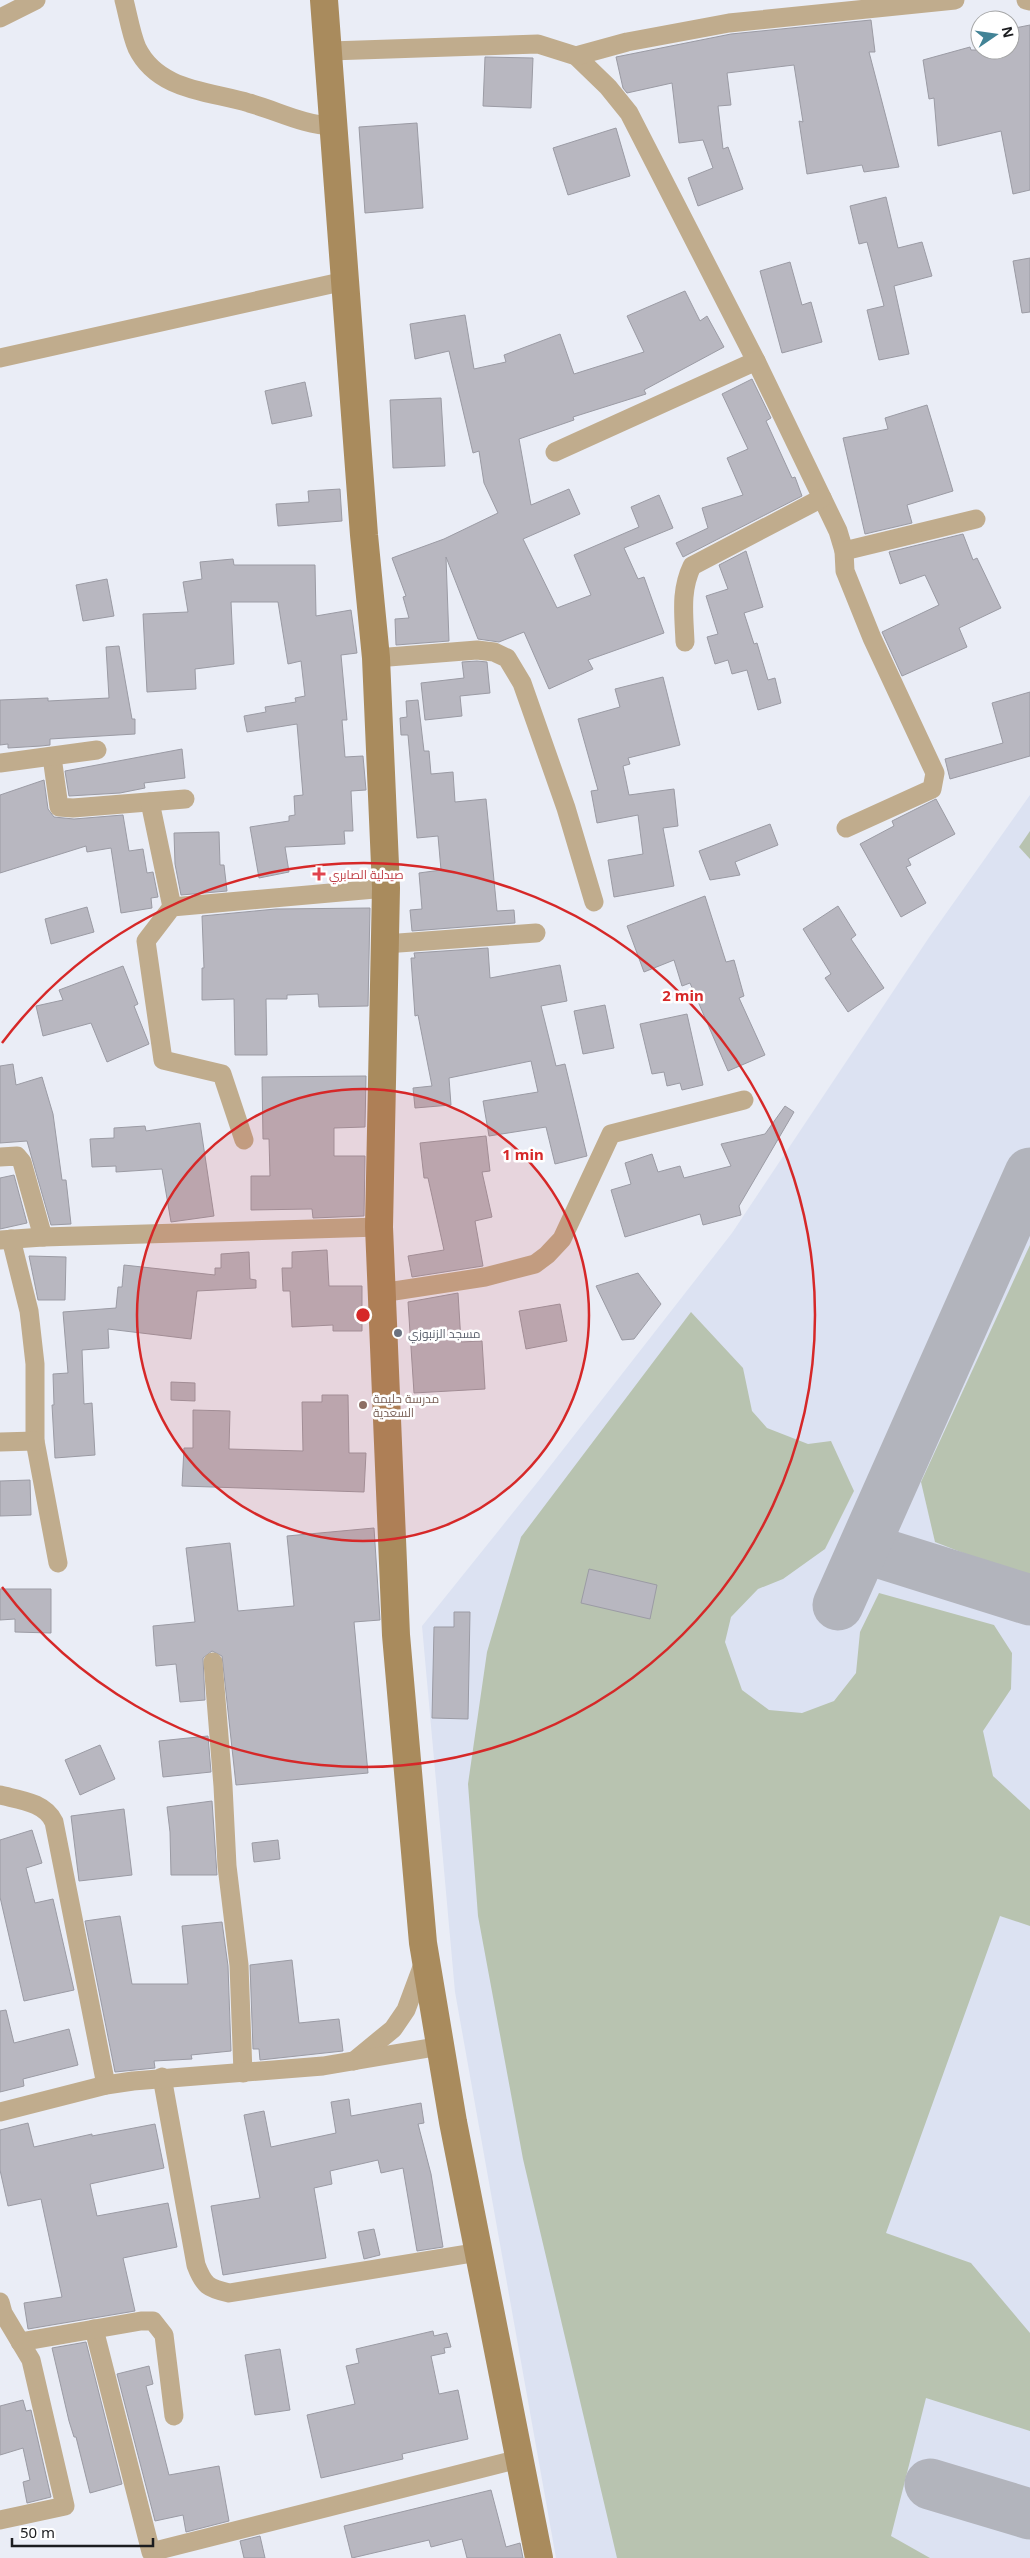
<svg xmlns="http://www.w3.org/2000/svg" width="1030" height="2558" font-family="'Noto Sans',Cairo,sans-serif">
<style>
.built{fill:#dce2f2}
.green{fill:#b8c3b0}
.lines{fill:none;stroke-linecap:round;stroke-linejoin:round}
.taxiway{stroke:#b2b4bc;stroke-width:51}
.building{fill:#b8b7c0;stroke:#9b9ba4}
.minor{stroke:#c0ac8d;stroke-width:19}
.secondary{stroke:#a98b5d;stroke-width:28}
.ring{fill:none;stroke:#d62828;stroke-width:2.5}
.health-dot{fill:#e0444e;stroke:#fff;stroke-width:2}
.worship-dot{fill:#6b7280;stroke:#fff;stroke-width:2}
.education-dot{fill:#8d6e63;stroke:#fff;stroke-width:2}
.labels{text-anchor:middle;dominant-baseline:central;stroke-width:5;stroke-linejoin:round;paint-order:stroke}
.health-label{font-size:12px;fill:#be3a42;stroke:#fff;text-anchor:start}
.worship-label{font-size:12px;fill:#5b616d;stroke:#fff;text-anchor:start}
.education-label{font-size:12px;fill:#785e54;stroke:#fff;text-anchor:start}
.centre{fill:#d62828;stroke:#fff;stroke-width:2.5}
.ring-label{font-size:15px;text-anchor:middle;font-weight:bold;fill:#d62828;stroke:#fff;stroke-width:5;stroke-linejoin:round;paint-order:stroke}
</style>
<rect width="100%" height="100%" fill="#eaedf6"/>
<path class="built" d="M 1030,795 L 1030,2558 L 556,2558 L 455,1992 L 422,1626 L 540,1479 L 732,1233 L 930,936 Z"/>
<g class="green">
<path d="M 1030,831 L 1030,859 L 1019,847 Z"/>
<path d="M 1030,1245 L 1030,1579 L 935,1542 L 921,1482 Z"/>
<path d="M 691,1312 L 743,1368 L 752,1411 L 767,1428 L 808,1444 L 831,1441 L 854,1491 L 825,1549 L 783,1579 L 758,1589 L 731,1617 L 725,1642 L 742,1690 L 769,1710 L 802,1713 L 834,1701 L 856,1673 L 860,1632 L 879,1593 L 994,1625 L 1012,1653 L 1011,1689 L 983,1731 L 993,1776 L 1030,1810 L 1030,1926 L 1000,1916 L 886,2233 L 971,2263 L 1030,2333 L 1030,2431 L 926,2398 L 891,2536 L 930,2558 L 617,2558 L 523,2159 L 478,1916 L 468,1784 L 487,1652 L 521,1537 Z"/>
</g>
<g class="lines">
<g class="taxiway">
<path d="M 864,1548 L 1030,1600"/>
<path d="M 838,1605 L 1030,1173"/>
<path d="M 930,2484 L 1030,2514"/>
</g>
</g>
<g class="building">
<path d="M 871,20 L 875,52 L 869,52 L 899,167 L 864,172 L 862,165 L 807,174 L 799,121 L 803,122 L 794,65 L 727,73 L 731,105 L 718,106 L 723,149 L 728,147 L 743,189 L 698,206 L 688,178 L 713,168 L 703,140 L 679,143 L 672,83 L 627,93 L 623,88 L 616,57 L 731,34 Z"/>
<path d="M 1030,25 L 1030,190 L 1013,194 L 1001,131 L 938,146 L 934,98 L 929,99 L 923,60 L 970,47 L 971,50 L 1010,50 L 1010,29 Z"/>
<path d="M 485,57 L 533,58 L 531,108 L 483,106 Z"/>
<path d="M 417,123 L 423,208 L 365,213 L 359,127 Z"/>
<path d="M 616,128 L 630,176 L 568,195 L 553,148 Z"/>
<path d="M 886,197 L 898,248 L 922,242 L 932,276 L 894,286 L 909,354 L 879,360 L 867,310 L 884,306 L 867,242 L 859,244 L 850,206 Z"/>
<path d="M 1030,258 L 1030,312 L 1022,313 L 1013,261 Z"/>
<path d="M 790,262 L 802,305 L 811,302 L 822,342 L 782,353 L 760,271 Z"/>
<path d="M 685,291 L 700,321 L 707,316 L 724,347 L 644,390 L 646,394 L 573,417 L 574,420 L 519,439 L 531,505 L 569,489 L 580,514 L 523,539 L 557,608 L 591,595 L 574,555 L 639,527 L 631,507 L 659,495 L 673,528 L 624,548 L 638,579 L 644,577 L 664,633 L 588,660 L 593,669 L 549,689 L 524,632 L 499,642 L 478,639 L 446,557 L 449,641 L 396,645 L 395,619 L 409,618 L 403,597 L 406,596 L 392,558 L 444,539 L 498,513 L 484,483 L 479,451 L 473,453 L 449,351 L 415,359 L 410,324 L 465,315 L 474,369 L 506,362 L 504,355 L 560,334 L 574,374 L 644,352 L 627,316 Z"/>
<path d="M 752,379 L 771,418 L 766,421 L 792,478 L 795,477 L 802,496 L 683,557 L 676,543 L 708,528 L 702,508 L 743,495 L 727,458 L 748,449 L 722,394 Z"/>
<path d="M 305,382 L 312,416 L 272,424 L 265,391 Z"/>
<path d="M 441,398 L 445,466 L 393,468 L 390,400 Z"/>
<path d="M 927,405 L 953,491 L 907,505 L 912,523 L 865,534 L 843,438 L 888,429 L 885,418 Z"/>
<path d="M 340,489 L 342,521 L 278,526 L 276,504 L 309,502 L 308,491 Z"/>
<path d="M 963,534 L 973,560 L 977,558 L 1001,608 L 959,628 L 967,647 L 902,676 L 882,632 L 939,605 L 925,575 L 900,584 L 889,552 Z"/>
<path d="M 746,551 L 763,607 L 744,613 L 754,644 L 757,643 L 768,680 L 775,678 L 781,703 L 758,710 L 747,670 L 732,674 L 728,660 L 715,664 L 707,637 L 718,634 L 706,596 L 728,589 L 719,565 Z"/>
<path d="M 233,559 L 234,565 L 315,565 L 316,616 L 351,610 L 357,653 L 341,655 L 347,720 L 342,720 L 345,757 L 363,756 L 366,790 L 351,791 L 353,831 L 344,831 L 345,844 L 285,847 L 289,872 L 259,878 L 250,827 L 289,821 L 289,816 L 295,815 L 294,796 L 303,795 L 297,724 L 247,732 L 244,716 L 266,712 L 265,707 L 296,702 L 295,698 L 305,696 L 301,661 L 288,664 L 278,602 L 231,602 L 234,664 L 195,669 L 196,689 L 147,692 L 143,614 L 188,612 L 183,582 L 202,579 L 200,562 Z"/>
<path d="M 107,579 L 114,616 L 83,621 L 76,585 Z"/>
<path d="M 119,646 L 132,719 L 135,719 L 135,734 L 50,739 L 50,745 L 41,746 L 8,748 L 8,744 L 0,745 L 0,700 L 48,698 L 48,701 L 109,698 L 106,647 Z"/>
<path d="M 477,661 L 487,662 L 490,693 L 460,696 L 462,716 L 425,720 L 421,683 L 464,678 L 462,662 Z"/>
<path d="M 663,677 L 680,745 L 628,758 L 630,764 L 623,766 L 629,795 L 674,789 L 678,826 L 663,828 L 674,886 L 614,897 L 608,860 L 643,854 L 638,815 L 597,823 L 591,791 L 598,790 L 578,719 L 620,707 L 615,689 Z"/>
<path d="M 1030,692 L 1030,756 L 950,779 L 945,759 L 1003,743 L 992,703 Z"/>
<path d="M 418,700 L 424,751 L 429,751 L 431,774 L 453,772 L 455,802 L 486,799 L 497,911 L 514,910 L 515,923 L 412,931 L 410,910 L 422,909 L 419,873 L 441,870 L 438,836 L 417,838 L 408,735 L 401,735 L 400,718 L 407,717 L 406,701 Z"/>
<path d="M 182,749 L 185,778 L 144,783 L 145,788 L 120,793 L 69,796 L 65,771 Z"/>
<path d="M 44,780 L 48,809 L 54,817 L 74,819 L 123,815 L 129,851 L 143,849 L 147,873 L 153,872 L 158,897 L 151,898 L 152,908 L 121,913 L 111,848 L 87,852 L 86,846 L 0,873 L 0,795 Z"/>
<path d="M 936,799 L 955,834 L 908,859 L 911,865 L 906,867 L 926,903 L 901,917 L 860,844 L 894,826 L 892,821 Z"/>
<path d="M 770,824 L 778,845 L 735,862 L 740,875 L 710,880 L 699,851 Z"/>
<path d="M 219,832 L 220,865 L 224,865 L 227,891 L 181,895 L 175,864 L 174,833 Z"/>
<path d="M 705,896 L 726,962 L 734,960 L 744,996 L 739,998 L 765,1055 L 728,1071 L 690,983 L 682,986 L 674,960 L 644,972 L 627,926 Z"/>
<path d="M 838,906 L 856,935 L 851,939 L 884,988 L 848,1012 L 825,978 L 831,974 L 803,929 Z"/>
<path d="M 87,907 L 94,932 L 51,944 L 45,919 Z"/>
<path d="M 370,908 L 368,1006 L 319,1007 L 318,994 L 287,995 L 287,999 L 266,999 L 267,1055 L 235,1055 L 234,999 L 202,1000 L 202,968 L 204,968 L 202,916 L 276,909 Z"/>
<path d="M 488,948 L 490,978 L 560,965 L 567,1001 L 541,1006 L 556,1066 L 565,1064 L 587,1156 L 555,1164 L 546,1127 L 489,1136 L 483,1101 L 538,1092 L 531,1061 L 449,1078 L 451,1105 L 415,1108 L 413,1088 L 432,1086 L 418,1015 L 415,1016 L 411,958 L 415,958 L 414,953 Z"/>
<path d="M 123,966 L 138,1004 L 134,1006 L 149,1044 L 107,1062 L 91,1023 L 43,1036 L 36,1006 L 63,1000 L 59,990 Z"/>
<path d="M 605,1005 L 614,1048 L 583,1054 L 574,1011 Z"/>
<path d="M 687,1014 L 703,1085 L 682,1090 L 680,1083 L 667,1086 L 664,1072 L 652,1074 L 640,1024 Z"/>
<path d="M 13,1064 L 16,1085 L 42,1077 L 53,1114 L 62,1180 L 66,1180 L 71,1224 L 51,1225 L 27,1141 L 0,1143 L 0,1066 Z"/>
<path d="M 366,1076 L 365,1127 L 334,1128 L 334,1156 L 365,1156 L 364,1216 L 313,1218 L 312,1209 L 251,1210 L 251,1176 L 270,1176 L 269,1139 L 263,1139 L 262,1077 Z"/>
<path d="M 785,1106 L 794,1112 L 739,1206 L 741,1215 L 703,1225 L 700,1214 L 625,1237 L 611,1190 L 631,1184 L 625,1163 L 652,1154 L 658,1172 L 680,1166 L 684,1178 L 731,1166 L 721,1144 L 765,1134 Z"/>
<path d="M 200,1123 L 214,1216 L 171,1222 L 162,1169 L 116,1172 L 116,1166 L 92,1167 L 90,1139 L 114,1138 L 114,1128 L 145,1126 L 146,1131 Z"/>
<path d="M 486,1136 L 490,1171 L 482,1172 L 492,1217 L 475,1221 L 483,1266 L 412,1277 L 408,1256 L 444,1250 L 428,1178 L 424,1178 L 420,1143 Z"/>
<path d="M 14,1175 L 27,1223 L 0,1229 L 0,1178 Z"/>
<path d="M 327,1250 L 329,1286 L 362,1286 L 362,1331 L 333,1331 L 333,1325 L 292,1327 L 290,1291 L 283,1291 L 282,1268 L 292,1268 L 292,1252 Z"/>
<path d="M 249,1252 L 250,1279 L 256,1280 L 256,1288 L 197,1291 L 191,1339 L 108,1329 L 109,1348 L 82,1350 L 84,1404 L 92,1403 L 95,1455 L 55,1458 L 52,1405 L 54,1405 L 53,1374 L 68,1373 L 63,1312 L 116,1308 L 118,1287 L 122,1287 L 124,1265 L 215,1275 L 215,1268 L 221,1268 L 221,1254 Z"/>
<path d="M 29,1256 L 66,1257 L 65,1300 L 38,1300 Z"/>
<path d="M 638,1273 L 661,1304 L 634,1339 L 622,1340 L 596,1286 Z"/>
<path d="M 458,1293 L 461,1342 L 482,1341 L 485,1389 L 414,1393 L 408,1302 Z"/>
<path d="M 560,1304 L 567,1341 L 526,1349 L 519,1311 Z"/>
<path d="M 171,1382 L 195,1383 L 195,1401 L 171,1400 Z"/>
<path d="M 322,1395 L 348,1395 L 349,1453 L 366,1453 L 364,1492 L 182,1486 L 184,1448 L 193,1448 L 193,1410 L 230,1411 L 229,1449 L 303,1451 L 302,1402 L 322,1402 Z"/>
<path d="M 30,1480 L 31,1515 L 0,1516 L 0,1481 Z"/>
<path d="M 374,1528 L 380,1620 L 354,1622 L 368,1773 L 236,1785 L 222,1656 L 212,1651 L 203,1658 L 205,1700 L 180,1702 L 176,1664 L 156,1666 L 153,1626 L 195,1622 L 186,1548 L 230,1543 L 238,1611 L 294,1606 L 287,1536 Z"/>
<path d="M 589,1569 L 657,1585 L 650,1619 L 581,1603 Z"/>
<path d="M 0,1589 L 51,1589 L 51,1633 L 15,1632 L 15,1619 L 0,1620 Z"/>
<path d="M 454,1612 L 470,1612 L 468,1719 L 432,1718 L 434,1627 L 454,1627 Z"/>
<path d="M 208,1736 L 211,1772 L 163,1777 L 159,1741 Z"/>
<path d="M 100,1745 L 115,1779 L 80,1795 L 65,1760 Z"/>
<path d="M 212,1801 L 217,1875 L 171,1875 L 170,1832 L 167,1807 Z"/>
<path d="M 124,1809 L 132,1875 L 79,1881 L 71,1816 Z"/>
<path d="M 32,1830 L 42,1863 L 26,1868 L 35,1903 L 53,1899 L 74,1990 L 24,2001 L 0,1897 L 0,1840 Z"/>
<path d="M 278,1840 L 280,1859 L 254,1862 L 252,1843 Z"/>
<path d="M 120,1916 L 132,1984 L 188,1984 L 182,1926 L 222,1922 L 228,1966 L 231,2051 L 191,2055 L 192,2059 L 154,2061 L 155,2068 L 115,2072 L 85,1921 Z"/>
<path d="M 292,1960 L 299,2023 L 339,2019 L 343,2051 L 260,2060 L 259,2049 L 253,2049 L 250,1965 Z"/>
<path d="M 6,2010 L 14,2043 L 69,2029 L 78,2065 L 23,2079 L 24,2086 L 0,2092 L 0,2011 Z"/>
<path d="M 349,2099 L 351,2116 L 421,2103 L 424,2123 L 418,2124 L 431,2174 L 443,2247 L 417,2251 L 403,2168 L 381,2173 L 378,2160 L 330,2171 L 332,2184 L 314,2188 L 326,2258 L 223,2275 L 211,2206 L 260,2198 L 244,2115 L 264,2111 L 271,2147 L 336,2133 L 331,2102 Z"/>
<path d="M 28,2123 L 34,2147 L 92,2134 L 92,2136 L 155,2124 L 164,2168 L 90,2184 L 97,2216 L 168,2203 L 177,2247 L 123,2258 L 135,2311 L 28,2329 L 24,2303 L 62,2297 L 41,2199 L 8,2206 L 0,2170 L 0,2130 Z"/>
<path d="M 374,2229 L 380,2255 L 364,2259 L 358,2232 Z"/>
<path d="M 433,2331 L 434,2336 L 447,2333 L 451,2347 L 444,2348 L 445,2353 L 431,2356 L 439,2394 L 458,2390 L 468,2439 L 402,2454 L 403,2459 L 321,2478 L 307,2415 L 355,2404 L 346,2366 L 359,2363 L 356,2349 Z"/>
<path d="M 86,2342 L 122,2484 L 90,2493 L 76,2437 L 74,2437 L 69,2421 L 52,2348 Z"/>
<path d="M 280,2349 L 290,2410 L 255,2415 L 245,2355 Z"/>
<path d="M 149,2366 L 153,2384 L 146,2386 L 169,2475 L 219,2466 L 229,2521 L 186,2532 L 183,2515 L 155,2521 L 117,2374 Z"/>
<path d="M 23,2400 L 26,2411 L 31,2410 L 51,2497 L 27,2503 L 23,2482 L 30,2480 L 23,2448 L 0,2455 L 0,2406 Z"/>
<path d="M 491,2490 L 506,2547 L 520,2543 L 523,2558 L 467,2558 L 462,2539 L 431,2547 L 429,2540 L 352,2558 L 344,2526 Z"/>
<path d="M 260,2536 L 265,2558 L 244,2558 L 240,2541 Z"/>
</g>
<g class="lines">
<g class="minor">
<path d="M 124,0 C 128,15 131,34 137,48 C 158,91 209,91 249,103 C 278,111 303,125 333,126"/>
<path d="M 1026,0 L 1030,1"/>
<path d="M 0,18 L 36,0"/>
<path d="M 330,51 L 538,44 L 576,56 L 608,87 L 629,113 L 756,361 L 838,531 L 844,551 L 845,571 L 872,638 L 935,773 L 932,789 L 846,828"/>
<path d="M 576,56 L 627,42 L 729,23 L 955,0"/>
<path d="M 0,358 L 345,281"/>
<path d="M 555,452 L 756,361"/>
<path d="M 844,551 L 976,519"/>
<path d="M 685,642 C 684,615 680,591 692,566 L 822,498"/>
<path d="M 376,658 L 477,650 L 494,652 L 507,658 L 522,683 L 566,808 L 594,902"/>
<path d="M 52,757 L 59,807 L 73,808 L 185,799"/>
<path d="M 0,763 L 97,750"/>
<path d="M 150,802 L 172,907"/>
<path d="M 385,944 L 536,933"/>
<path d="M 244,1140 L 222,1074 L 163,1060 L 146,941 L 172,907 L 386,888"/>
<path d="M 0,1157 L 17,1156 L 22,1162 L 43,1237"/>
<path d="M 11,1239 L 29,1311 L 35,1364 L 35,1441 L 58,1563"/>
<path d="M 0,1240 L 43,1237 L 379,1227"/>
<path d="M 381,1293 L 485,1277 L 535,1264 L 547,1255 L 562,1239 L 611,1134 L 744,1100"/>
<path d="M 0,1442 L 35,1441"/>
<path d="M 213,1662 L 223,1786 L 227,1866 L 239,1965 L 243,2073"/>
<path d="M 0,1795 C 19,1800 45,1802 54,1822 L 106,2085"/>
<path d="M 354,2061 L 393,2029 L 406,2010 L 425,1959"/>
<path d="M 162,2077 L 196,2265 C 204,2286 208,2288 229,2293 L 479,2252"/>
<path d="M 0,2112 L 106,2085 L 133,2081 L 323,2066 L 441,2046"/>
<path d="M 0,2302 L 3,2313 L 31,2360 L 65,2506 L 0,2520"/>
<path d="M 94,2329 L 151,2552 L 519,2459"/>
<path d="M 20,2342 L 141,2321 L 153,2321 L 164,2335 L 174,2416"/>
</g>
<path class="secondary" d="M 324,0 L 364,535 L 376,658 L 386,888 L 379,1227 L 396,1635 L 423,1943 L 453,2122 L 539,2558"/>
</g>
<circle cx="363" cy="1315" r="226" fill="#d62828" fill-opacity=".12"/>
<g class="ring">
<circle cx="363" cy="1315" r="226"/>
<path d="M2 1043A452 452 0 1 1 2 1587"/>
</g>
<path class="health-dot" d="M316.5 866.5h5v5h5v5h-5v5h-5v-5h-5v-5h5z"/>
<circle class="worship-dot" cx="398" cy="1333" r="5"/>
<circle class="education-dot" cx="363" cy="1405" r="5"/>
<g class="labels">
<g class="health-label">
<text x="329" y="874">صيدلية الصابري</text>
</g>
<g class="worship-label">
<text x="408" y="1333">مسجد الزنبوزي</text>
</g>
<g class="education-label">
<text x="373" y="1398">مدرسة حليمة<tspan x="373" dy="14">السعدية</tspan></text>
</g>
</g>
<circle cx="363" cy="1315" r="8" class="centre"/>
<g class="ring-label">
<text x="683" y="1001">2 min</text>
<text x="523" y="1160">1 min</text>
</g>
<g transform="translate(995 35) rotate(77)"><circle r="24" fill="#ffffff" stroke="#a4a5a6"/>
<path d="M0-4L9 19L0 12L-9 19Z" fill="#428396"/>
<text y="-8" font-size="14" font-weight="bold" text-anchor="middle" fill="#1c1d20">N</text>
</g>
<path d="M12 2538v8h141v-8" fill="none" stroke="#1c1d20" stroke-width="2.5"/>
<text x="20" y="2538" font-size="15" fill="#1c1d20" stroke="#ffffff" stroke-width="4" paint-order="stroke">50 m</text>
</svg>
